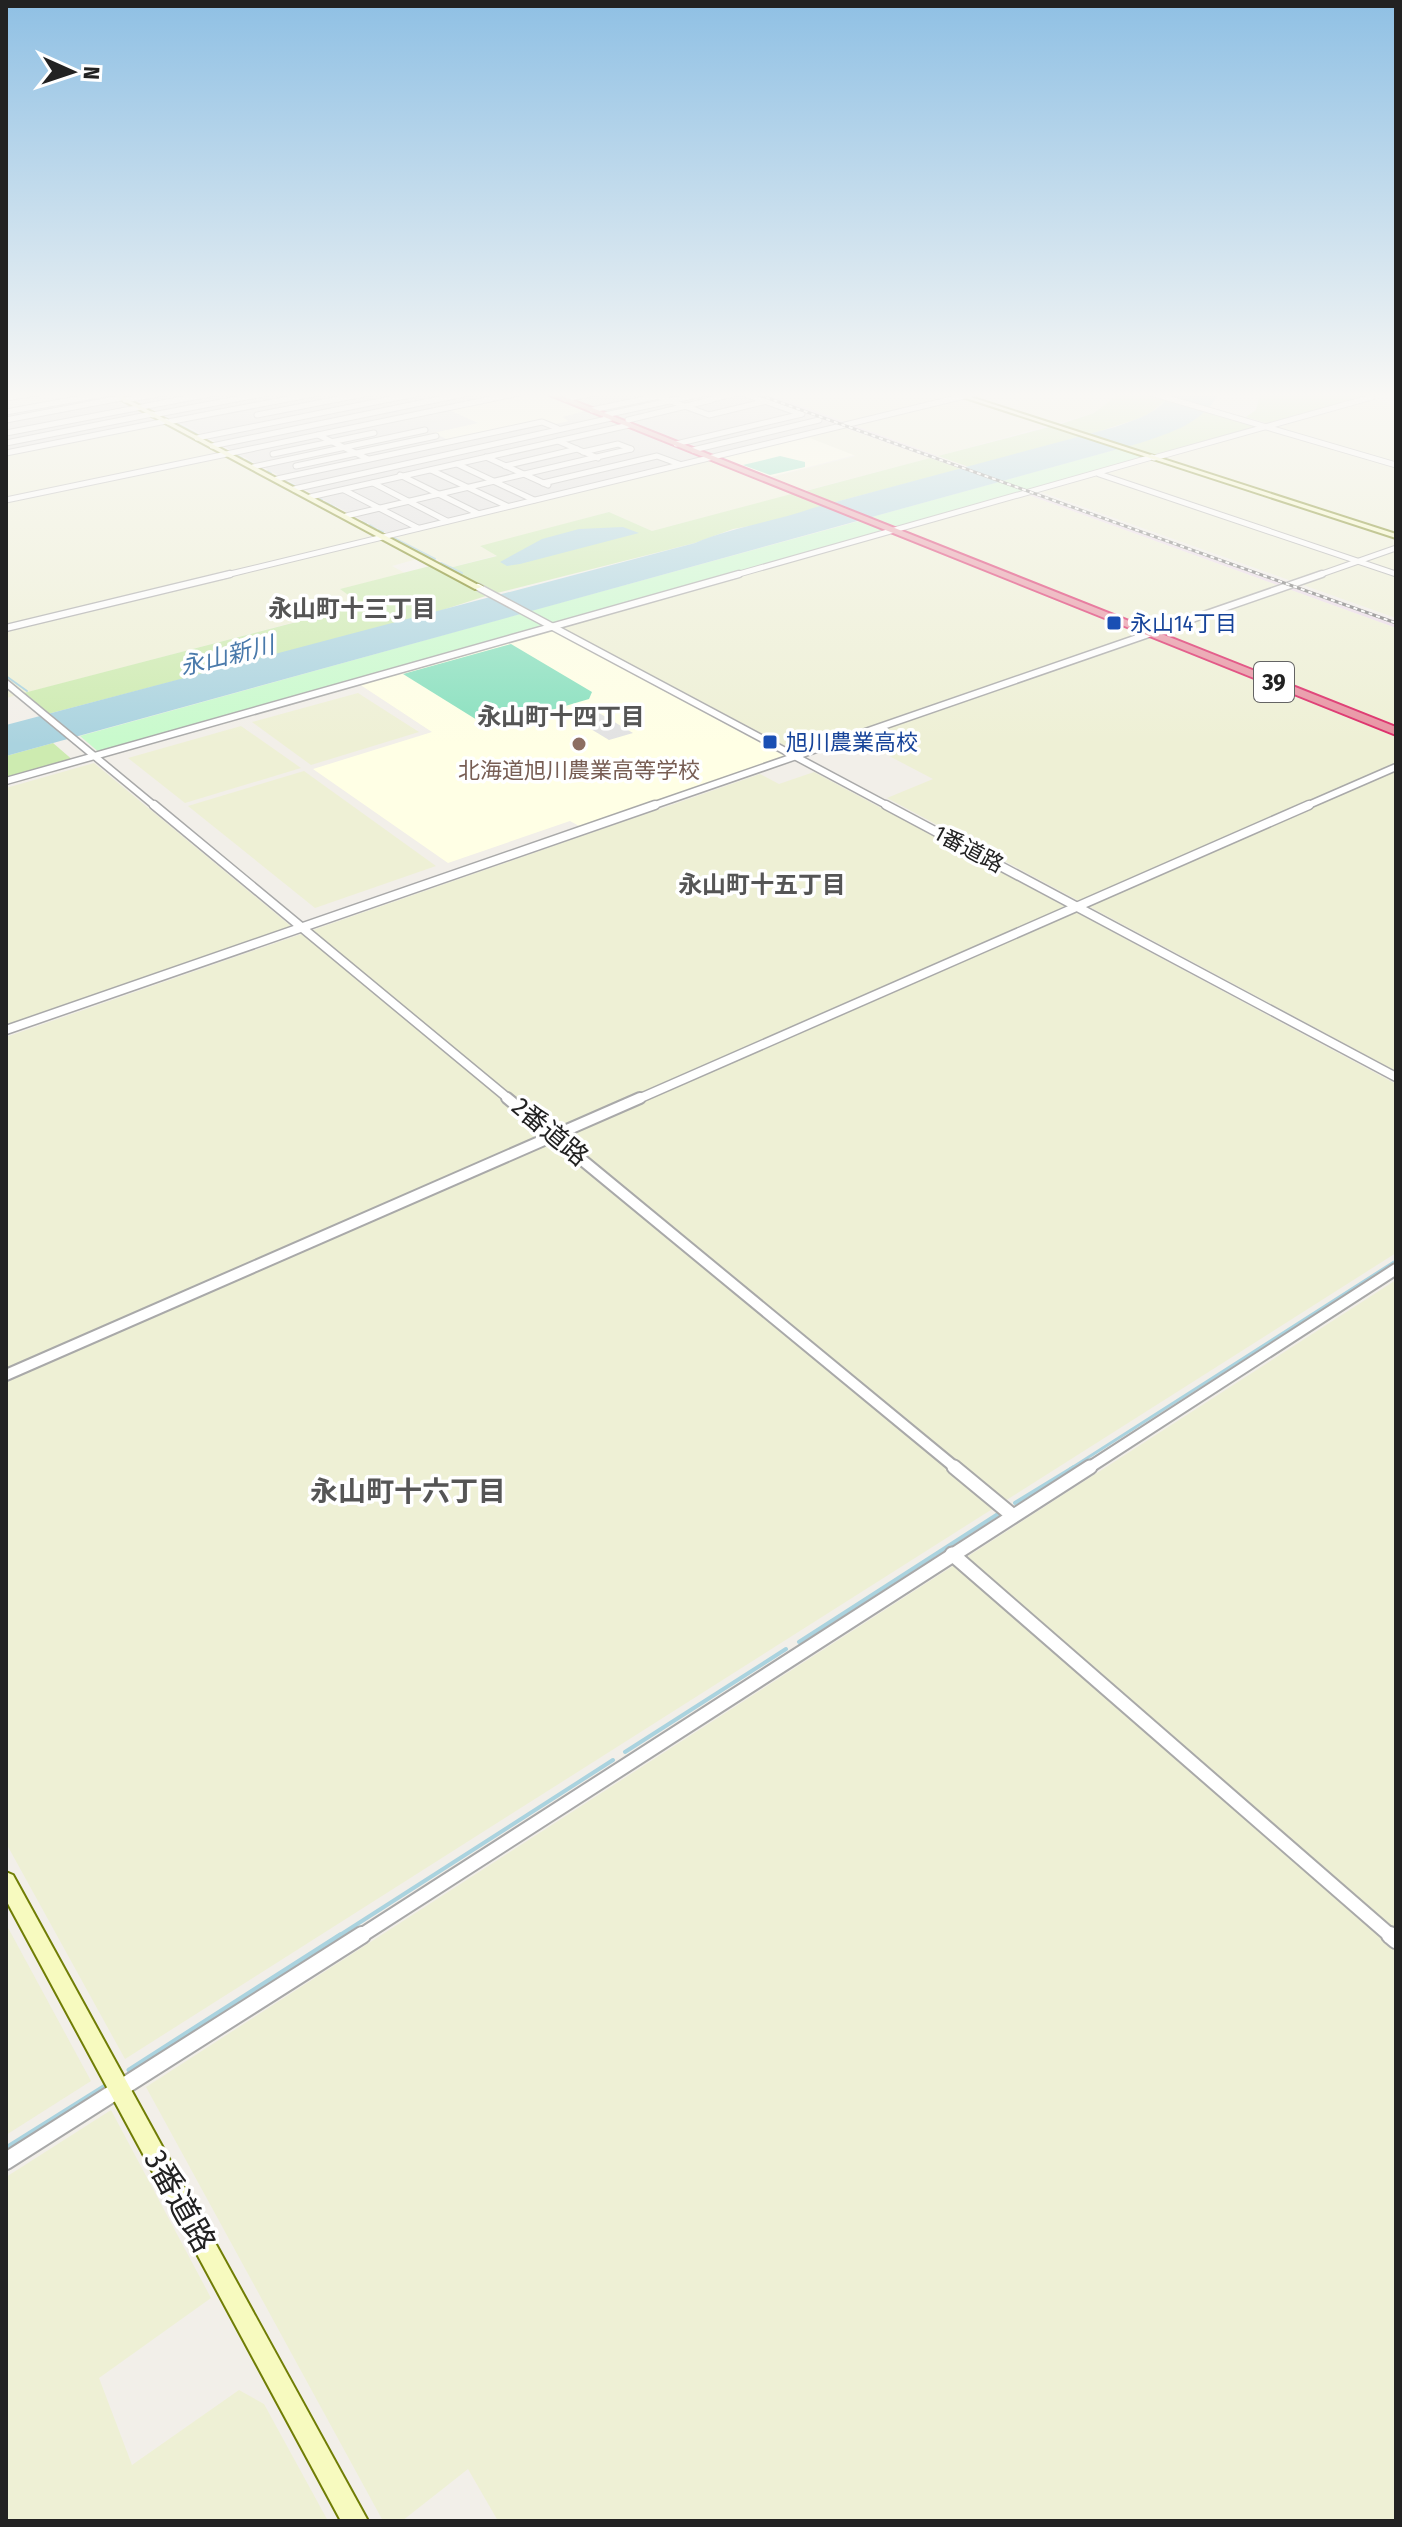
<svg xmlns="http://www.w3.org/2000/svg" width="1402" height="2527" font-family="'Fira Sans Condensed','Noto Sans JP',sans-serif">
<style>
.residential{fill:#e0dfdf}
.industrial{fill:#ebdbe8}
.education{fill:#ffffe5}
.farmland{fill:#eef0d5}
.grass{fill:#cdebb0}
.park{fill:#c8facc}
.pitch{fill:#88e0be}
.parking{fill:#e2e2e2}
.water{fill:#aad3df}
.lines{fill:none;stroke-linecap:round;stroke-linejoin:round}
.stream-far3{stroke:#aad3df;stroke-width:2}
.stream-far2{stroke:#aad3df;stroke-width:3}
.stream-far1{stroke:#aad3df;stroke-width:4}
.stream{stroke:#aad3df;stroke-width:5}
.street-far5-casing{stroke:#a9a9a9;stroke-width:7}
.street-far4-casing{stroke:#a9a9a9;stroke-width:9}
.street-far3-casing{stroke:#a9a9a9;stroke-width:11}
.street-far2-casing{stroke:#a9a9a9;stroke-width:14}
.street-far1-casing{stroke:#a9a9a9;stroke-width:17}
.street-casing{stroke:#a9a9a9;stroke-width:20}
.secondary-casing{stroke:#707d05;stroke-width:4}
.highway-casing{stroke:#dc2a67;stroke-width:4}
.street-far5{stroke:#fff;stroke-width:5}
.street-far4{stroke:#fff;stroke-width:6}
.street-far3{stroke:#fff;stroke-width:8}
.street-far2{stroke:#fff;stroke-width:10}
.street-far1{stroke:#fff;stroke-width:13}
.street{stroke:#fff;stroke-width:16}
.secondary{fill:#f7fabf;fill-rule:evenodd}
.highway{fill:#e892a2;fill-rule:evenodd}
.rail-casing{stroke:#707070;stroke-width:3}
.rail{stroke:#fff;stroke-width:2;stroke-dasharray:4;stroke-linecap:butt}
.transit-dot{fill:#1a4fb4;stroke:#fff;stroke-width:3}
.education-dot{fill:#8d6e63;stroke:#fff;stroke-width:3}
.labels{text-anchor:middle;dominant-baseline:central;stroke-width:7;stroke-linejoin:round;paint-order:stroke}
.far-transit-label{font-size:22px;fill:#164399;stroke:#fff;text-anchor:start}
.far-education-label{font-size:22px;fill:#785e54;stroke:#fff}
.far-street-label{font-size:22px;fill:#222;stroke:#fff}
.far-neighbourhood-label{font-size:24px;font-weight:bold;fill:#555;stroke:#fff}
.far-water-label{font-size:24px;font-style:italic;fill:#4a7aab;stroke:#fff}
.shield{fill:#fff;stroke:#646464;stroke-width:2}
.shield-label{font-size:24px;font-weight:bold;fill:#222}
.street-label{font-size:26px;fill:#222;stroke:#fff}
.neighbourhood-label{font-size:28px;font-weight:bold;fill:#555;stroke:#fff}
.near-street-label{font-size:32px;fill:#222;stroke:#fff}
</style>
<rect width="100%" height="100%" fill="#f2efe9"/>
<path class="residential" d="M 119,392 L 744,392 L 837,425 L 391,532 L 384,532 L 175,420 L 6,453 L 6,414 Z"/>
<g class="industrial">
<path d="M 744,392 L 764,392 L 938,456 L 930,458 L 882,443 L 885,442 Z"/>
<path d="M 1036,493 L 1396,621 L 1396,628 L 1028,495 Z"/>
</g>
<g class="education">
<path d="M 528,392 L 536,392 L 585,411 L 562,417 L 569,421 L 551,425 L 542,421 L 451,441 L 433,433 L 477,423 L 446,409 Z"/>
<path d="M 805,436 L 855,455 L 770,477 L 723,457 Z"/>
<path d="M 551,630 L 786,757 L 581,827 L 570,821 L 448,863 L 313,769 L 432,732 L 359,684 Z"/>
</g>
<g class="farmland">
<path d="M 764,392 L 1121,392 L 1094,413 L 938,456 Z"/>
<path d="M 1372,398 L 1390,404 L 1396,402 L 1396,618 L 1041,492 Z"/>
<path d="M 163,424 L 417,559 L 392,566 L 405,573 L 341,589 L 363,604 L 6,698 L 6,454 Z"/>
<path d="M 842,427 L 930,458 L 652,531 L 609,512 L 481,547 L 498,555 L 452,567 L 392,536 L 707,459 L 760,480 L 856,456 L 805,436 Z"/>
<path d="M 1028,495 L 1396,628 L 1396,1071 L 887,798 L 933,779 L 849,735 L 799,753 L 560,627 Z"/>
<path d="M 358,693 L 419,732 L 311,765 L 252,722 Z"/>
<path d="M 241,726 L 301,768 L 185,803 L 128,758 Z"/>
<path d="M 94,763 L 292,927 L 6,1026 L 6,788 Z"/>
<path d="M 304,771 L 436,866 L 315,908 L 188,806 Z"/>
<path d="M 814,772 L 1396,1084 L 1396,1253 L 125,2059 L 6,1843 L 6,1037 L 760,774 L 779,784 Z"/>
<path d="M 1396,1280 L 1396,2521 L 498,2521 L 468,2469 L 402,2521 L 383,2521 L 146,2087 Z"/>
<path d="M 6,1924 L 91,2081 L 6,2135 Z"/>
<path d="M 111,2110 L 211,2298 L 99,2378 L 132,2465 L 239,2390 L 264,2404 L 328,2521 L 6,2521 L 6,2177 Z"/>
</g>
<g class="grass">
<path d="M 1121,392 L 1143,392 L 1167,399 L 1146,416 L 1088,435 L 1058,425 L 1094,413 Z"/>
<path d="M 1260,392 L 1373,392 L 1369,396 L 1269,424 L 1246,417 L 1256,410 Z"/>
<path d="M 1206,410 L 1262,426 L 1154,456 L 1125,447 Z"/>
<path d="M 1053,426 L 1083,436 L 969,467 L 938,456 Z"/>
<path d="M 930,458 L 961,469 L 832,503 L 802,492 Z"/>
<path d="M 795,493 L 825,505 L 778,521 L 733,529 L 695,543 L 497,593 L 441,564 L 453,567 L 497,556 L 480,546 L 609,512 L 652,531 Z"/>
<path d="M 434,565 L 489,595 L 427,615 L 40,716 L 16,695 L 362,605 L 340,589 Z"/>
<path d="M 53,743 L 75,762 L 6,781 L 6,756 Z"/>
</g>
<g class="park">
<path d="M 1121,448 L 1148,457 L 895,530 L 868,518 Z"/>
<path d="M 863,520 L 891,531 L 556,626 L 530,611 Z"/>
<path d="M 523,613 L 550,628 L 101,754 L 80,736 Z"/>
</g>
<g class="pitch">
<path d="M 780,456 L 805,462 L 805,467 L 770,475 L 743,465 Z"/>
<path d="M 511,644 L 592,692 L 589,699 L 490,728 L 403,674 Z"/>
</g>
<g class="parking">
<path d="M 447,409 L 478,423 L 436,432 L 422,426 L 438,422 L 422,415 Z"/>
<path d="M 599,713 L 633,733 L 609,740 L 576,720 Z"/>
</g>
<g class="water">
<path d="M 1171,392 L 1217,392 L 1218,395 C 1201,424 1170,433 1140,443 L 6,756 L 6,725 L 695,543 C 733,527 773,522 813,508 L 1115,427 C 1137,419 1160,413 1171,392 Z"/>
<path d="M 623,527 L 639,533 L 520,564 L 507,566 L 500,562 L 542,539 L 579,529 Z"/>
</g>
<g class="lines">
<g class="stream-far3">
<path d="M 120,394 L 128,398"/>
<path d="M 174,422 L 200,436"/>
<path d="M 237,455 L 242,458"/>
<path d="M 245,460 L 251,463"/>
<path d="M 268,471 L 271,473"/>
<path d="M 282,480 L 297,487"/>
<path d="M 318,498 L 322,500"/>
<path d="M 324,502 L 329,504"/>
<path d="M 331,505 L 337,509"/>
<path d="M 362,522 L 366,524"/>
<path d="M 370,525 L 376,529"/>
<path d="M 378,530 L 383,532"/>
<path d="M 392,537 L 435,559"/>
<path d="M 441,563 L 462,573"/>
<path d="M 6,676 L 27,691"/>
</g>
<path class="stream-far2" d="M 1070,1469 L 1394,1262"/>
<g class="stream-far1">
<path d="M 1015,1503 L 1074,1467"/>
<path d="M 799,1642 L 998,1514"/>
<path d="M 625,1752 L 786,1649"/>
<path d="M 337,1937 L 613,1760"/>
</g>
<g class="stream">
<path d="M 129,2070 L 340,1935"/>
<path d="M 6,2148 L 105,2086"/>
</g>
<g class="street-far5-casing">
<g id="street-far5">
<path d="M 646,392 L 709,415 L 767,401"/>
<path d="M 739,392 L 801,414"/>
<path d="M 1147,392 L 1396,465"/>
<path d="M 6,398 L 42,392"/>
<path d="M 565,399 L 600,392"/>
<path d="M 125,400 L 169,392"/>
<path d="M 709,400 L 740,392"/>
<path d="M 592,410 L 678,392"/>
<path d="M 6,412 L 115,392"/>
<path d="M 153,415 L 273,392"/>
<path d="M 257,415 L 374,392"/>
<path d="M 605,415 L 711,392"/>
<path d="M 6,420 L 121,398"/>
<path d="M 628,420 L 711,400"/>
<path d="M 168,422 L 324,392"/>
<path d="M 6,433 L 220,392"/>
<path d="M 318,435 L 368,459"/>
<path d="M 197,438 L 425,392"/>
<path d="M 558,441 L 598,458"/>
<path d="M 6,443 L 152,414"/>
<path d="M 676,444 L 802,414"/>
<path d="M 212,446 L 469,393"/>
<path d="M 693,450 L 819,420"/>
<path d="M 583,452 L 618,444 L 631,449"/>
<path d="M 6,453 L 166,421"/>
<path d="M 273,454 L 374,433"/>
<path d="M 486,457 L 548,485"/>
<path d="M 1154,458 L 1372,397"/>
<path d="M 457,464 L 534,500"/>
<path d="M 296,466 L 436,436"/>
<path d="M 505,466 L 577,449"/>
<path d="M 253,467 L 425,430"/>
<path d="M 431,470 L 507,506"/>
<path d="M 1099,474 L 1396,574"/>
<path d="M 400,475 L 477,513"/>
<path d="M 277,479 L 542,422 L 557,428"/>
<path d="M 373,483 L 447,521"/>
<path d="M 543,483 L 657,456 L 679,464"/>
<path d="M 294,489 L 611,418"/>
<path d="M 344,490 L 418,528"/>
<path d="M 310,497 L 629,425"/>
<path d="M 6,500 L 524,392"/>
<path d="M 346,516 L 631,449"/>
<path d="M 222,576 L 981,392"/>
<path d="M 732,576 L 1152,457"/>
<path d="M 1316,576 L 1396,548"/>
</g>
</g>
<g class="street-far4-casing">
<g id="street-far4">
<path d="M 478,587 L 890,807"/>
<path d="M 6,628 L 230,574"/>
<path d="M 6,683 L 156,807"/>
<path d="M 6,781 L 739,574"/>
<path d="M 649,807 L 1322,574"/>
<path d="M 1304,807 L 1396,767"/>
</g>
</g>
<g class="street-far3-casing">
<g id="street-far3">
<path d="M 154,805 L 510,1100"/>
<path d="M 886,805 L 1396,1077"/>
<path d="M 6,1030 L 655,805"/>
<path d="M 636,1100 L 1309,805"/>
</g>
</g>
<g class="street-far2-casing">
<g id="street-far2">
<path d="M 507,1098 L 957,1469"/>
<path d="M 6,1375 L 640,1098"/>
<path d="M 1087,1469 L 1396,1269"/>
</g>
</g>
<g class="street-far1-casing">
<g id="street-far1">
<path d="M 954,1467 L 1012,1515"/>
<path d="M 952,1554 L 1392,1937"/>
<path d="M 359,1937 L 1090,1467"/>
</g>
</g>
<g class="street-casing">
<g id="street">
<path d="M 1390,1935 L 1396,1940"/>
<path d="M 6,2161 L 362,1935"/>
</g>
</g>
<g class="secondary-casing">
<g id="secondary">
<path d="M 107,392 L 114,392 L 482,587 L 475,589 Z"/>
<path d="M 947,392 L 955,392 L 1396,534 L 1396,538 Z"/>
<path d="M 6,1872 L 13,1875 L 368,2521 L 341,2521 L 6,1900 Z"/>
</g>
</g>
<g class="highway-casing">
<path id="highway" d="M 542,392 L 552,392 L 1396,727 L 1396,735 Z"/>
</g>
<use href="#street-far5" class="street-far5"/>
<use href="#street-far4" class="street-far4"/>
<use href="#street-far3" class="street-far3"/>
<use href="#street-far2" class="street-far2"/>
<use href="#street-far1" class="street-far1"/>
<use href="#street" class="street"/>
<use href="#secondary" class="secondary"/>
<use href="#highway" class="highway"/>
<g class="rail-casing">
<path id="rail" d="M 751,392 L 1396,623"/>
</g>
<use href="#rail" class="rail"/>
</g>
<linearGradient id="sky" x2="0" y2="1"><stop stop-color="#8fc0e4"/><stop offset="0.53" stop-color="#f9f8f5"/><stop offset="1" stop-color="#f9f8f5" stop-opacity="0"/></linearGradient>
<rect width="1402" height="745" fill="url(#sky)"/>
<g class="transit-dot">
<rect x="1106" y="615" width="16" height="16" rx="4"/>
<rect x="762" y="734" width="16" height="16" rx="4"/>
</g>
<circle class="education-dot" cx="579" cy="744" r="8"/>
<g class="labels">
<g class="far-transit-label">
<text x="1130" y="623">永山14丁目</text>
<text x="786" y="742">旭川農業高校</text>
</g>
<g class="far-education-label">
<text x="579" y="770">北海道旭川農業高等学校</text>
</g>
<g class="far-street-label">
<text transform="translate(969 849) rotate(28)">1番道路</text>
</g>
<g class="far-neighbourhood-label">
<text x="352" y="609">永山町十三丁目</text>
<text x="561" y="717">永山町十四丁目</text>
<text x="762" y="885">永山町十五丁目</text>
</g>
<g class="far-water-label">
<text transform="translate(227 656) rotate(-14)">永山新川</text>
</g>
<rect class="shield" x="1254" y="662" width="40" height="40" rx="6"/>
<g class="shield-label">
<text x="1274" y="682">39</text>
</g>
<g class="street-label">
<text transform="translate(550 1132) rotate(40)">2番道路</text>
</g>
<g class="neighbourhood-label">
<text x="408" y="1491">永山町十六丁目</text>
</g>
<g class="near-street-label">
<text transform="translate(180 2201) rotate(61)">3番道路</text>
</g>
</g>
<rect width="1402" height="2527" fill="none" stroke="#222222" stroke-width="16"/>
<g transform="translate(72 72) rotate(93)" stroke="#ffffff" stroke-width="6" paint-order="stroke">
<path d="M0-6L14 30L0 20L-14 30Z" fill="#222222"/>
<text y="-12" font-size="22" font-weight="bold" text-anchor="middle" fill="#222222">N</text>
</g>
</svg>
